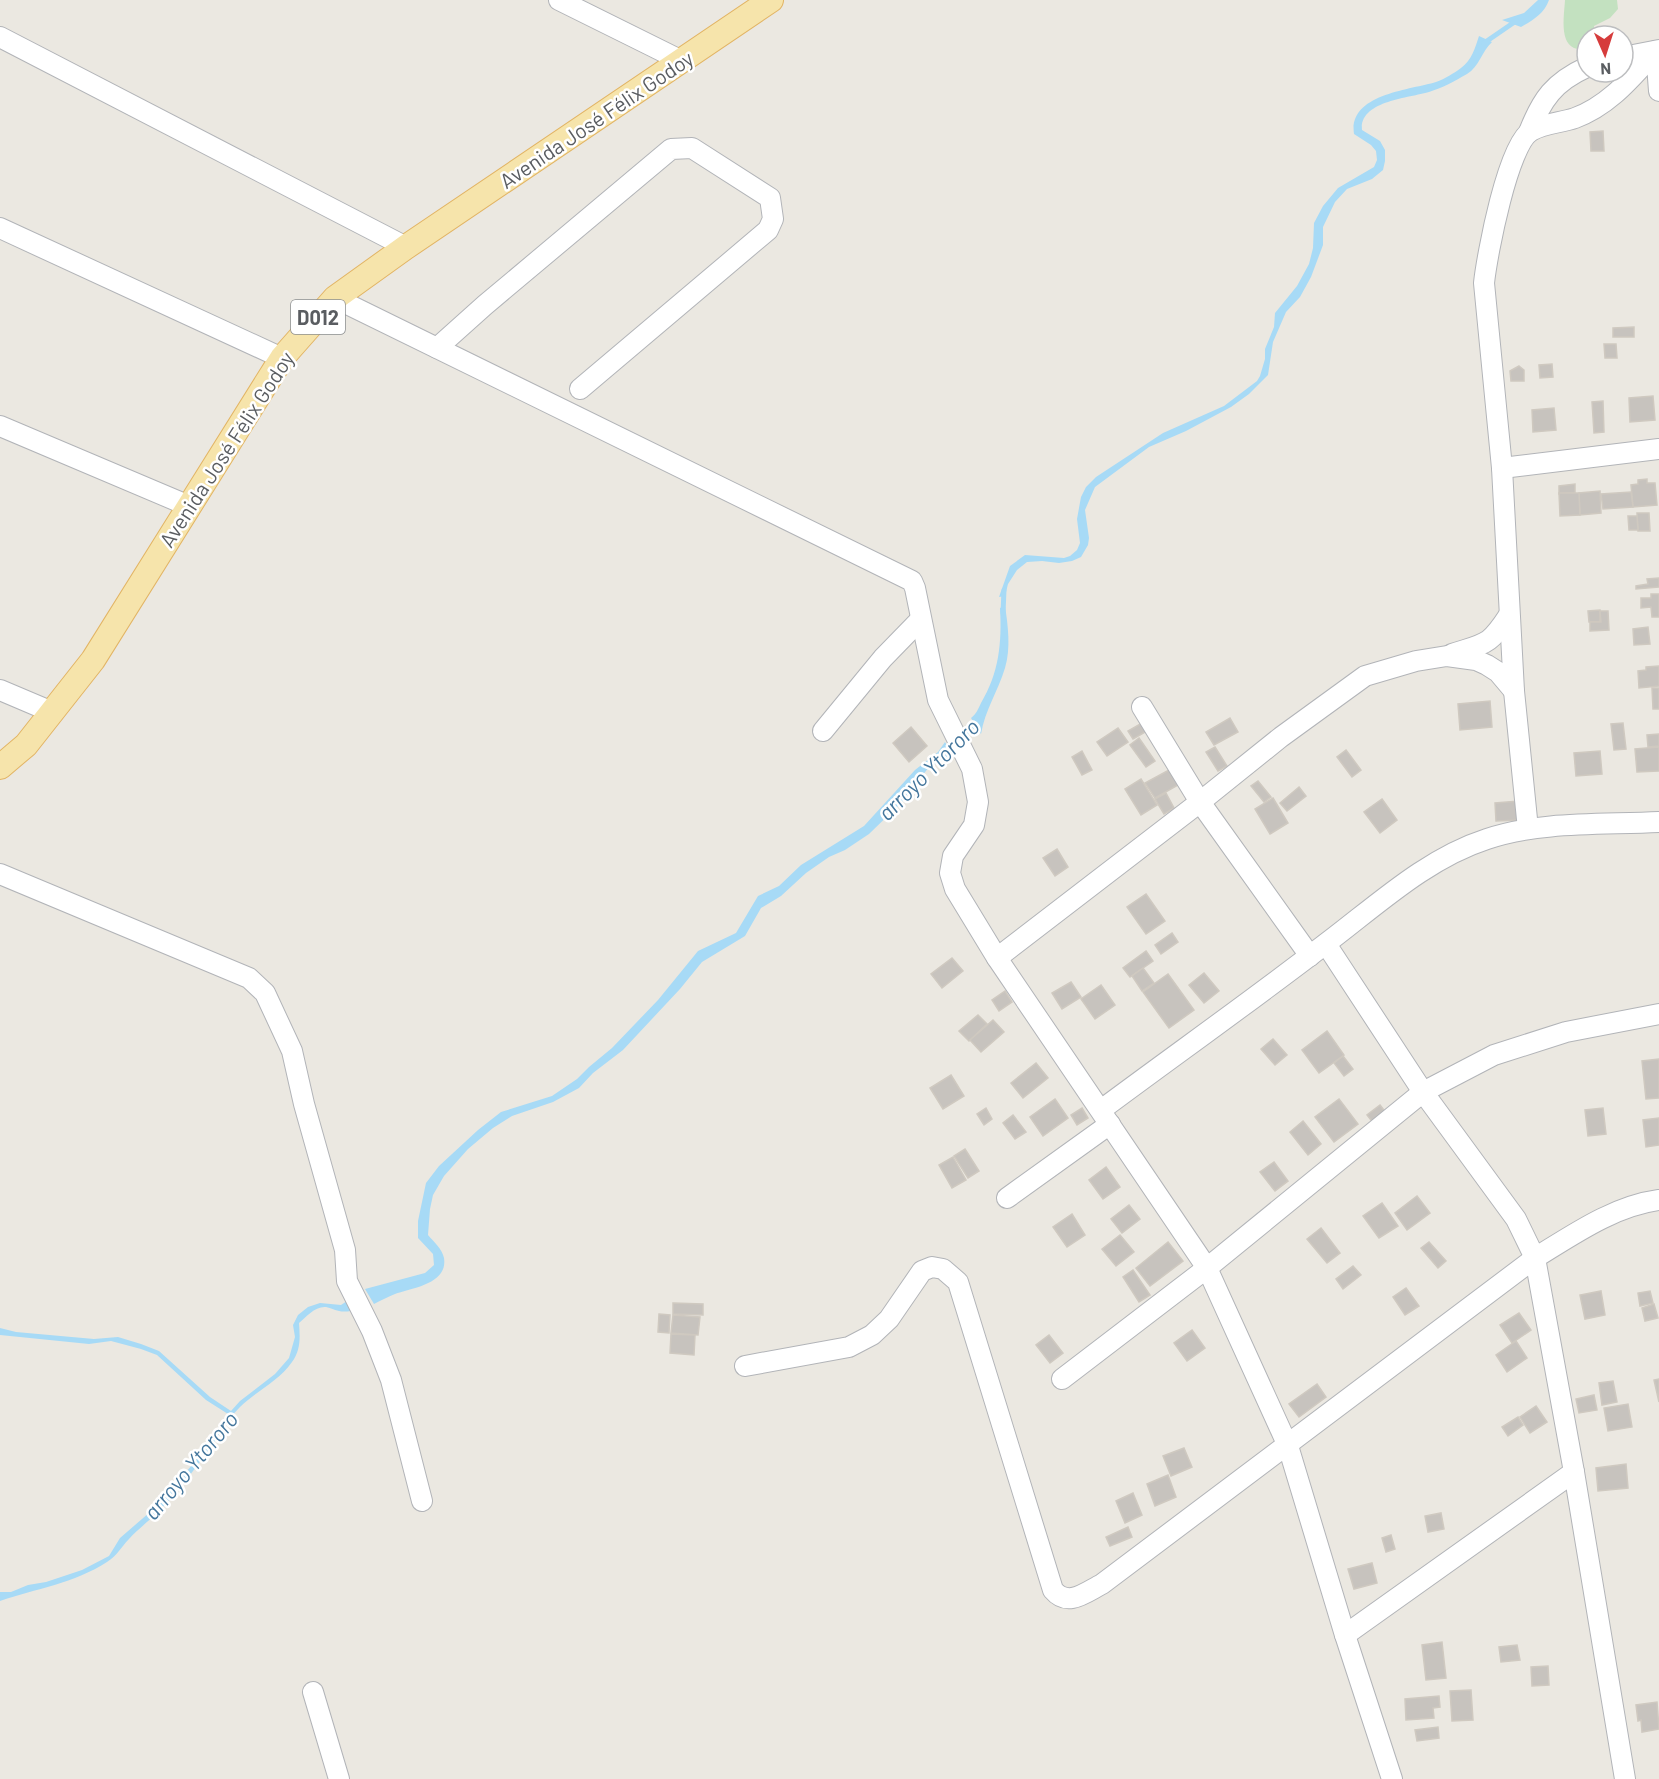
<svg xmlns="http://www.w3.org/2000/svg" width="1659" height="1779" font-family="Barlow,sans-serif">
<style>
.green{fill:#c3e1c0}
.water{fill:#a7daf6}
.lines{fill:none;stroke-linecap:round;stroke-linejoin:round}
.stream{stroke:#a7daf6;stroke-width:5}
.building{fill:#c7c3be;stroke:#cfc9c0;stroke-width:1.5}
.minor-casing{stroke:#b2b4b8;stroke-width:22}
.major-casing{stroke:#e2b464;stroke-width:26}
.minor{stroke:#fff;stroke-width:20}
.major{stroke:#f6e4ab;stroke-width:24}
.labels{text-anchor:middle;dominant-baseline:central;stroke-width:5;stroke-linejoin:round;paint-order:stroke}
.shield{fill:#fff;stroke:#8c8e90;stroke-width:1.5}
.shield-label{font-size:20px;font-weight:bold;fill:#5a5d61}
.street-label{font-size:21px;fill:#5a5d61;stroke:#fff}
.water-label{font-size:22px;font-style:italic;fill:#44769c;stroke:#fff}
</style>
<rect width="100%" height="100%" fill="#ebe8e1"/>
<path class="green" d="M 1565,0 L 1617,0 L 1618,9 L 1610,18 L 1594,26 L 1595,36 L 1587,36 L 1587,49 C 1557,54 1564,18 1565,0 Z"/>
<g class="water">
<path d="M 1538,0 L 1549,0 C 1544,14 1533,20 1521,27 L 1502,20 L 1524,13 Z"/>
<path d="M 1479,36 L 1492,42 C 1482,51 1479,67 1467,74 C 1455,81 1442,88 1429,92 C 1409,98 1359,101 1362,130 L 1380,141 L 1385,150 L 1385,161 L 1383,170 L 1372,179 L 1347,189 L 1335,202 L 1323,227 L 1323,245 L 1311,277 L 1300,297 L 1286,312 L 1273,342 L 1268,375 L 1249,394 L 1231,407 L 1186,431 L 1149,447 L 1095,487 L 1085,510 L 1089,538 L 1088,545 L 1081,557 L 1072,561 L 1059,563 L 1042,561 L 1027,562 L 1017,570 L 1008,584 L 1005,596 L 999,597 L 1010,566 L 1025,555 L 1064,558 L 1070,556 L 1077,550 L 1080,543 L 1077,519 L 1081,497 L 1086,487 L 1096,477 L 1163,433 L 1224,406 L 1257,381 L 1260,376 L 1265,359 L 1265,349 L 1274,327 L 1275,313 L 1297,286 L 1309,264 L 1313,248 L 1314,223 L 1323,206 L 1338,188 L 1374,167 L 1377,160 L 1376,151 L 1371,145 L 1354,134 C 1348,94 1410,90 1436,82 C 1445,79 1454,73 1461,68 C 1472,60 1475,48 1479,36 Z"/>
<path d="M 1005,606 C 1008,626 1011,648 1005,668 C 998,691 985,710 981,734 L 971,718 C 977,713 978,709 981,703 C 999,673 1002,643 1000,608 Z"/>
<path d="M 945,742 L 953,756 L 929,767 L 902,802 L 869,834 L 845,850 L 829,857 L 806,873 L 781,896 L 761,908 L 745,936 L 702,962 L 680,989 L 623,1050 L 593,1073 L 579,1088 L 553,1102 L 512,1116 L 493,1128 L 468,1149 L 444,1176 L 433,1195 L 430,1209 L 428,1235 C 434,1242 442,1249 444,1258 C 448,1284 412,1288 395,1294 C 388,1297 381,1300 374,1304 L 365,1289 L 425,1273 L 434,1265 L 433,1254 L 418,1238 L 418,1221 L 426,1183 L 439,1166 L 478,1130 L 501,1112 L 552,1096 L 577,1079 L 589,1067 L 612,1048 L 658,1000 L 698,951 L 736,933 L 758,896 L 779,886 L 801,865 L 864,826 L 915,770 L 938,752 Z"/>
<path d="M 347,1301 L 351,1311 C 337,1313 336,1309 326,1307 C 315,1306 306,1317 299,1323 C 300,1337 301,1350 292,1362 C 279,1381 256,1391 240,1407 C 225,1422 216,1442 203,1458 C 189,1476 175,1495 159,1511 C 149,1521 138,1529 129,1539 C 121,1547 117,1556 107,1562 C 75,1583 35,1589 0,1601 L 0,1592 L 11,1592 L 28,1585 L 46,1582 L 82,1570 L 109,1556 L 120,1538 L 157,1506 L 192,1465 L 228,1414 L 206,1400 L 157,1355 L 141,1349 L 111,1341 L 89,1344 L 0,1335 L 0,1328 L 16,1332 L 94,1339 L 118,1337 L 141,1344 L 159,1351 L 210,1397 L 231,1411 L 240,1401 L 275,1374 L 289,1358 L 295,1337 L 293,1325 L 298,1315 L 308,1307 L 320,1303 L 341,1305 Z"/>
</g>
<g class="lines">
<g class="stream">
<path d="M 1484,43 L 1516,21"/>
<path d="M 1003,613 L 1004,590"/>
<path d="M 945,753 L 979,720"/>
</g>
</g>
<g class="building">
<path d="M 1603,131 L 1604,151 L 1591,151 L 1590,132 Z"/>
<path d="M 1634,327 L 1634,337 L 1613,337 L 1613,328 Z"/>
<path d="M 1604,344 L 1616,344 L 1617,358 L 1605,358 Z"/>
<path d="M 1552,364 L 1553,377 L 1540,378 L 1539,365 Z"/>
<path d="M 1519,366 L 1524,370 L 1524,381 L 1511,381 L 1510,371 Z"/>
<path d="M 1653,396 L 1655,420 L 1630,422 L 1629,398 Z"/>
<path d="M 1603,401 L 1604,432 L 1594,433 L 1592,402 Z"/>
<path d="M 1554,408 L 1556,430 L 1533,432 L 1532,410 Z"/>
<path d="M 1647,479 L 1647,483 L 1655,483 L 1657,505 L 1633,507 L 1631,485 L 1638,484 L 1638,480 Z"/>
<path d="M 1575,484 L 1575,493 L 1559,494 L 1559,486 Z"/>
<path d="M 1600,491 L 1601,513 L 1580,515 L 1579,493 Z"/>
<path d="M 1631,492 L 1633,507 L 1603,509 L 1601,494 Z"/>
<path d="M 1559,493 L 1579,493 L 1580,515 L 1560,516 Z"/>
<path d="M 1637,513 L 1649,513 L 1650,531 L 1638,531 Z"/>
<path d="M 1628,516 L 1637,516 L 1638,530 L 1629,530 Z"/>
<path d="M 1659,578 L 1659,587 L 1636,589 L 1636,586 L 1648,584 L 1647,579 Z"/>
<path d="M 1651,594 L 1659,594 L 1659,617 L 1652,617 L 1651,607 L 1641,608 L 1641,598 L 1651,598 Z"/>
<path d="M 1600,610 L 1600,622 L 1589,622 L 1588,611 Z"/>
<path d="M 1600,611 L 1608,611 L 1609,630 L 1590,631 L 1590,622 L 1601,622 Z"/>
<path d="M 1648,627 L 1650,644 L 1634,645 L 1633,629 Z"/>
<path d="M 1659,666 L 1659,686 L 1639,688 L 1638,671 L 1646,670 L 1646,667 Z"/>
<path d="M 1652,688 L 1659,688 L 1659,709 L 1653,709 Z"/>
<path d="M 1490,701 L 1492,727 L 1460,730 L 1458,704 Z"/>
<path d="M 1230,718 L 1238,732 L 1214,745 L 1206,732 Z"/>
<path d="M 1142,723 L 1147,731 L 1133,739 L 1128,731 Z"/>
<path d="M 1623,723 L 1626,749 L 1614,750 L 1611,724 Z"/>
<path d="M 911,727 L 927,746 L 909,762 L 893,743 Z"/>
<path d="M 1118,728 L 1128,742 L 1107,756 L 1097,742 Z"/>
<path d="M 1659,734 L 1659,746 L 1648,747 L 1647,735 Z"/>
<path d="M 1139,738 L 1155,761 L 1146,767 L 1130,745 Z"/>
<path d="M 1215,747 L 1227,766 L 1218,771 L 1206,752 Z"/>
<path d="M 1659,747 L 1659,771 L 1637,772 L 1635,749 Z"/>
<path d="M 1346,750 L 1361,770 L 1352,777 L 1337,757 Z"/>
<path d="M 1082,751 L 1092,770 L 1082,775 L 1072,757 Z"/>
<path d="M 1600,751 L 1602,774 L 1576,776 L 1574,753 Z"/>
<path d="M 1169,770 L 1178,785 L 1155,798 L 1145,783 Z"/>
<path d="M 1141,779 L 1157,805 L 1141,815 L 1125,789 Z"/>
<path d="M 1258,781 L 1271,797 L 1264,802 L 1251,786 Z"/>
<path d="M 1299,787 L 1306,796 L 1287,811 L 1280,803 Z"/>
<path d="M 1166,793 L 1174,808 L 1164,814 L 1155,799 Z"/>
<path d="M 1273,798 L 1288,823 L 1270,834 L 1255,809 Z"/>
<path d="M 1382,799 L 1397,820 L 1380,833 L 1364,812 Z"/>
<path d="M 1519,801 L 1521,820 L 1496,821 L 1495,803 Z"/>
<path d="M 1057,849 L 1068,867 L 1055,876 L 1043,858 Z"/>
<path d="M 1146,894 L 1165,921 L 1146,934 L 1127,907 Z"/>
<path d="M 1172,933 L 1178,942 L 1161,954 L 1155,945 Z"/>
<path d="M 1146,951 L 1153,961 L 1130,977 L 1123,968 Z"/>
<path d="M 952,958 L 963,971 L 942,988 L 931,974 Z"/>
<path d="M 1143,968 L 1154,983 L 1142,991 L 1132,976 Z"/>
<path d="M 1204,973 L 1219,991 L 1204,1003 L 1189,985 Z"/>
<path d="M 1168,974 L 1194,1010 L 1169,1028 L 1143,992 Z"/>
<path d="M 1071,982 L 1081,997 L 1062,1009 L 1052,993 Z"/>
<path d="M 1101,985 L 1115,1005 L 1095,1019 L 1081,999 Z"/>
<path d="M 1005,991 L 1012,1002 L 999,1011 L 992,1000 Z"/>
<path d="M 978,1015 L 987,1024 L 969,1041 L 959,1031 Z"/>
<path d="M 993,1020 L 1004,1032 L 981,1052 L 970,1040 Z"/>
<path d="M 1327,1031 L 1344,1055 L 1319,1073 L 1302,1050 Z"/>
<path d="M 1273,1039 L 1287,1055 L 1275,1065 L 1261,1049 Z"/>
<path d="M 1343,1056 L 1353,1069 L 1344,1076 L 1334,1063 Z"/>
<path d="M 1659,1059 L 1659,1098 L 1646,1099 L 1642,1061 Z"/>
<path d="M 1036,1063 L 1048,1078 L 1023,1098 L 1011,1083 Z"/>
<path d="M 951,1075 L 964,1096 L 943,1109 L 930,1088 Z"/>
<path d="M 1055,1099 L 1068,1118 L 1043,1136 L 1030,1117 Z"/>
<path d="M 1339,1099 L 1358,1124 L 1334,1142 L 1315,1117 Z"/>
<path d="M 1380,1105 L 1387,1114 L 1374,1124 L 1367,1115 Z"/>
<path d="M 986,1108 L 992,1119 L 984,1125 L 977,1114 Z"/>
<path d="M 1082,1108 L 1088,1118 L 1077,1125 L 1071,1115 Z"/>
<path d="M 1603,1108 L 1606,1134 L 1588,1136 L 1585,1110 Z"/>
<path d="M 1013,1115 L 1026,1132 L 1015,1139 L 1003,1123 Z"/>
<path d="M 1659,1118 L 1659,1145 L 1646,1147 L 1643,1120 Z"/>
<path d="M 1303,1121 L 1321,1144 L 1308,1155 L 1290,1132 Z"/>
<path d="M 965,1149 L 979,1171 L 968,1178 L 954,1156 Z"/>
<path d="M 953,1157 L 966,1180 L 952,1188 L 939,1165 Z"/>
<path d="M 1274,1162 L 1288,1181 L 1275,1191 L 1260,1172 Z"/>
<path d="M 1106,1167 L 1120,1187 L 1103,1199 L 1089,1180 Z"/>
<path d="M 1417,1196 L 1430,1213 L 1407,1230 L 1395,1213 Z"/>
<path d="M 1382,1203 L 1398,1226 L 1379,1238 L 1363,1216 Z"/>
<path d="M 1129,1205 L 1140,1219 L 1122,1233 L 1111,1219 Z"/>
<path d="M 1072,1214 L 1085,1235 L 1067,1247 L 1053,1227 Z"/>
<path d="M 1321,1228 L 1340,1253 L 1327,1263 L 1307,1239 Z"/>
<path d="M 1120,1235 L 1134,1252 L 1116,1266 L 1102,1249 Z"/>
<path d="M 1168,1242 L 1183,1261 L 1150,1286 L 1136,1268 Z"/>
<path d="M 1429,1242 L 1446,1261 L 1438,1268 L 1421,1248 Z"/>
<path d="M 1353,1266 L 1361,1275 L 1343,1289 L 1336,1279 Z"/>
<path d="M 1133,1270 L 1150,1295 L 1139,1302 L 1123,1277 Z"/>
<path d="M 1406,1288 L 1419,1306 L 1405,1315 L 1393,1297 Z"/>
<path d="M 1601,1291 L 1605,1315 L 1585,1319 L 1580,1295 Z"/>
<path d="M 1650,1291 L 1653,1303 L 1640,1306 L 1638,1293 Z"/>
<path d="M 673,1303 L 703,1304 L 703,1315 L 673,1314 Z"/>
<path d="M 1654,1304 L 1658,1318 L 1645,1321 L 1642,1308 Z"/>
<path d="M 1519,1313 L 1531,1330 L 1512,1343 L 1500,1325 Z"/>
<path d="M 659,1314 L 670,1315 L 669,1333 L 658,1332 Z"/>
<path d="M 673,1315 L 700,1317 L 698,1335 L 671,1333 Z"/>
<path d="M 1192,1330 L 1205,1348 L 1187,1361 L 1174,1343 Z"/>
<path d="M 671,1334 L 695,1335 L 694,1355 L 670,1353 Z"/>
<path d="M 1049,1335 L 1063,1353 L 1050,1363 L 1036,1345 Z"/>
<path d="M 1516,1341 L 1527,1358 L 1507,1372 L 1496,1355 Z"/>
<path d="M 1659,1379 L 1659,1402 L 1654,1380 Z"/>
<path d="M 1613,1381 L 1617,1402 L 1602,1405 L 1599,1383 Z"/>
<path d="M 1317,1384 L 1326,1397 L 1299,1417 L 1289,1404 Z"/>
<path d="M 1594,1395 L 1597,1410 L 1579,1413 L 1576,1399 Z"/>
<path d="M 1628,1404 L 1632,1427 L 1608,1431 L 1604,1408 Z"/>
<path d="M 1536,1406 L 1547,1422 L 1530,1433 L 1520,1417 Z"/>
<path d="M 1518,1417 L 1523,1425 L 1508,1436 L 1502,1427 Z"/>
<path d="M 1184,1448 L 1192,1467 L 1171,1476 L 1163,1456 Z"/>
<path d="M 1626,1464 L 1628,1488 L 1598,1491 L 1596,1468 Z"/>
<path d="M 1168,1475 L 1176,1497 L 1155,1506 L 1147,1484 Z"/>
<path d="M 1133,1493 L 1142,1515 L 1125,1523 L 1116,1501 Z"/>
<path d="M 1441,1513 L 1444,1529 L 1428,1532 L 1425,1516 Z"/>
<path d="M 1128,1527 L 1132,1537 L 1110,1546 L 1106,1537 Z"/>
<path d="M 1391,1535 L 1395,1549 L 1386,1552 L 1382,1538 Z"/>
<path d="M 1372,1563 L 1377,1583 L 1354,1589 L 1348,1569 Z"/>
<path d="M 1442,1642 L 1446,1678 L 1426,1680 L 1422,1645 Z"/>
<path d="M 1517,1645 L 1520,1660 L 1501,1662 L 1499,1647 Z"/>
<path d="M 1548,1666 L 1549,1685 L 1532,1686 L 1531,1667 Z"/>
<path d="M 1471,1690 L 1473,1720 L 1452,1721 L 1450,1691 Z"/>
<path d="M 1439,1696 L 1440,1707 L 1433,1708 L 1434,1718 L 1406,1720 L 1405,1699 Z"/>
<path d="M 1657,1702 L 1659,1729 L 1642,1732 L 1641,1720 L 1638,1721 L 1636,1705 Z"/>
<path d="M 1438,1727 L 1439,1738 L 1417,1741 L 1415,1730 Z"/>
</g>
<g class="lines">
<g class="minor-casing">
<g id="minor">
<path d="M 559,0 L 682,61"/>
<path d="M 0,37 L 406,247"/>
<path d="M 1656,51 L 1659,91"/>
<path d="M 1623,57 L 1659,50"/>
<path d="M 1529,132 C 1542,99 1554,82 1587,67"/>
<path d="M 0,228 L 282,358"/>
<path d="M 335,298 L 912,581 L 915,588 L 938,700 L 972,769 L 978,802 L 974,825 L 953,856 L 950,873 L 955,889 L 997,958 L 1207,1268 L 1288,1446 L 1345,1635 L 1392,1779"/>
<path d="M 437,348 L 485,305 L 671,149 L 692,148 L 770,198 L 773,219 L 768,230 L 580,389"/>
<path d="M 0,426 L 189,506"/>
<path d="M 1502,468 L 1659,449"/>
<path d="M 1452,654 C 1486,643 1489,646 1509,615"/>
<path d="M 0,690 L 52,712"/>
<path d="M 1142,707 L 1200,802 L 1310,956"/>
<path d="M 823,731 L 883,658 L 920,620"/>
<path d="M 1528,829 L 1514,691 L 1502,468 L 1484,283 C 1487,255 1508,144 1531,131 C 1544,123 1561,123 1575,118 C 1610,105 1632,77 1656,51"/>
<path d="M 0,874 L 249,978 L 265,993 L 292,1051 L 304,1104 L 345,1250 L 347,1281 L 372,1331 L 391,1380 L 422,1501"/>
<path d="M 1326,944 L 1423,1092 L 1516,1219 L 1535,1258 L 1574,1472 L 1625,1779"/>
<path d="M 997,958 L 1200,802 L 1281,737 L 1365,676 L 1416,661 L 1447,656 L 1476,660 L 1487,665 L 1498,672 L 1514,691"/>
<path d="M 1101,1110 C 1175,1055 1251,1001 1324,945 C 1375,907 1425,859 1487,839 C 1540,821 1604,825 1659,822"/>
<path d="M 1007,1198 L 1110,1124"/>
<path d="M 745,1366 L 849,1347 L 872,1335 L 889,1319 L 922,1271 L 932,1267 L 943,1269 L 958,1282 L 1053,1590 C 1068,1608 1086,1592 1102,1584 L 1535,1258 C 1574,1234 1614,1206 1659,1200"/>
<path d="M 1062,1379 L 1207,1268 L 1423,1092 L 1494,1055 L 1566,1032 L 1659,1014"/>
<path d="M 1345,1635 L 1574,1472"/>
<path d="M 313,1692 L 339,1779"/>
</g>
</g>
<g class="major-casing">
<path id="major" d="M 0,767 L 26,745 L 93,660 L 282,358 L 335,298 L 406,247 L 771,0"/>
</g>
<use href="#minor" class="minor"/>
<use href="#major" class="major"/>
</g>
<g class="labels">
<rect class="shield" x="291" y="300" width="54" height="34" rx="4.5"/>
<g class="shield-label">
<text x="318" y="317">D012</text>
</g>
<g class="street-label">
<text transform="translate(596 119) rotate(-34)">Avenida José Félix Godoy</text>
<text transform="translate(226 449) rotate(-57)">Avenida José Félix Godoy</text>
</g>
<g class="water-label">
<text transform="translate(928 769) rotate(-45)">arroyo Ytororo</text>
<text transform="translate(190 1465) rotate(-50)">arroyo Ytororo</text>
</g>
</g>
<g transform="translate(1605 54) rotate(177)"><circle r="28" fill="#ffffff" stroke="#bdbec0" stroke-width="1.5"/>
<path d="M0-4.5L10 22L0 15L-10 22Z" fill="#d63c3c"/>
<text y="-9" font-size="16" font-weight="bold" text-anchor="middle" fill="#5a5d61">N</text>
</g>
</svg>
